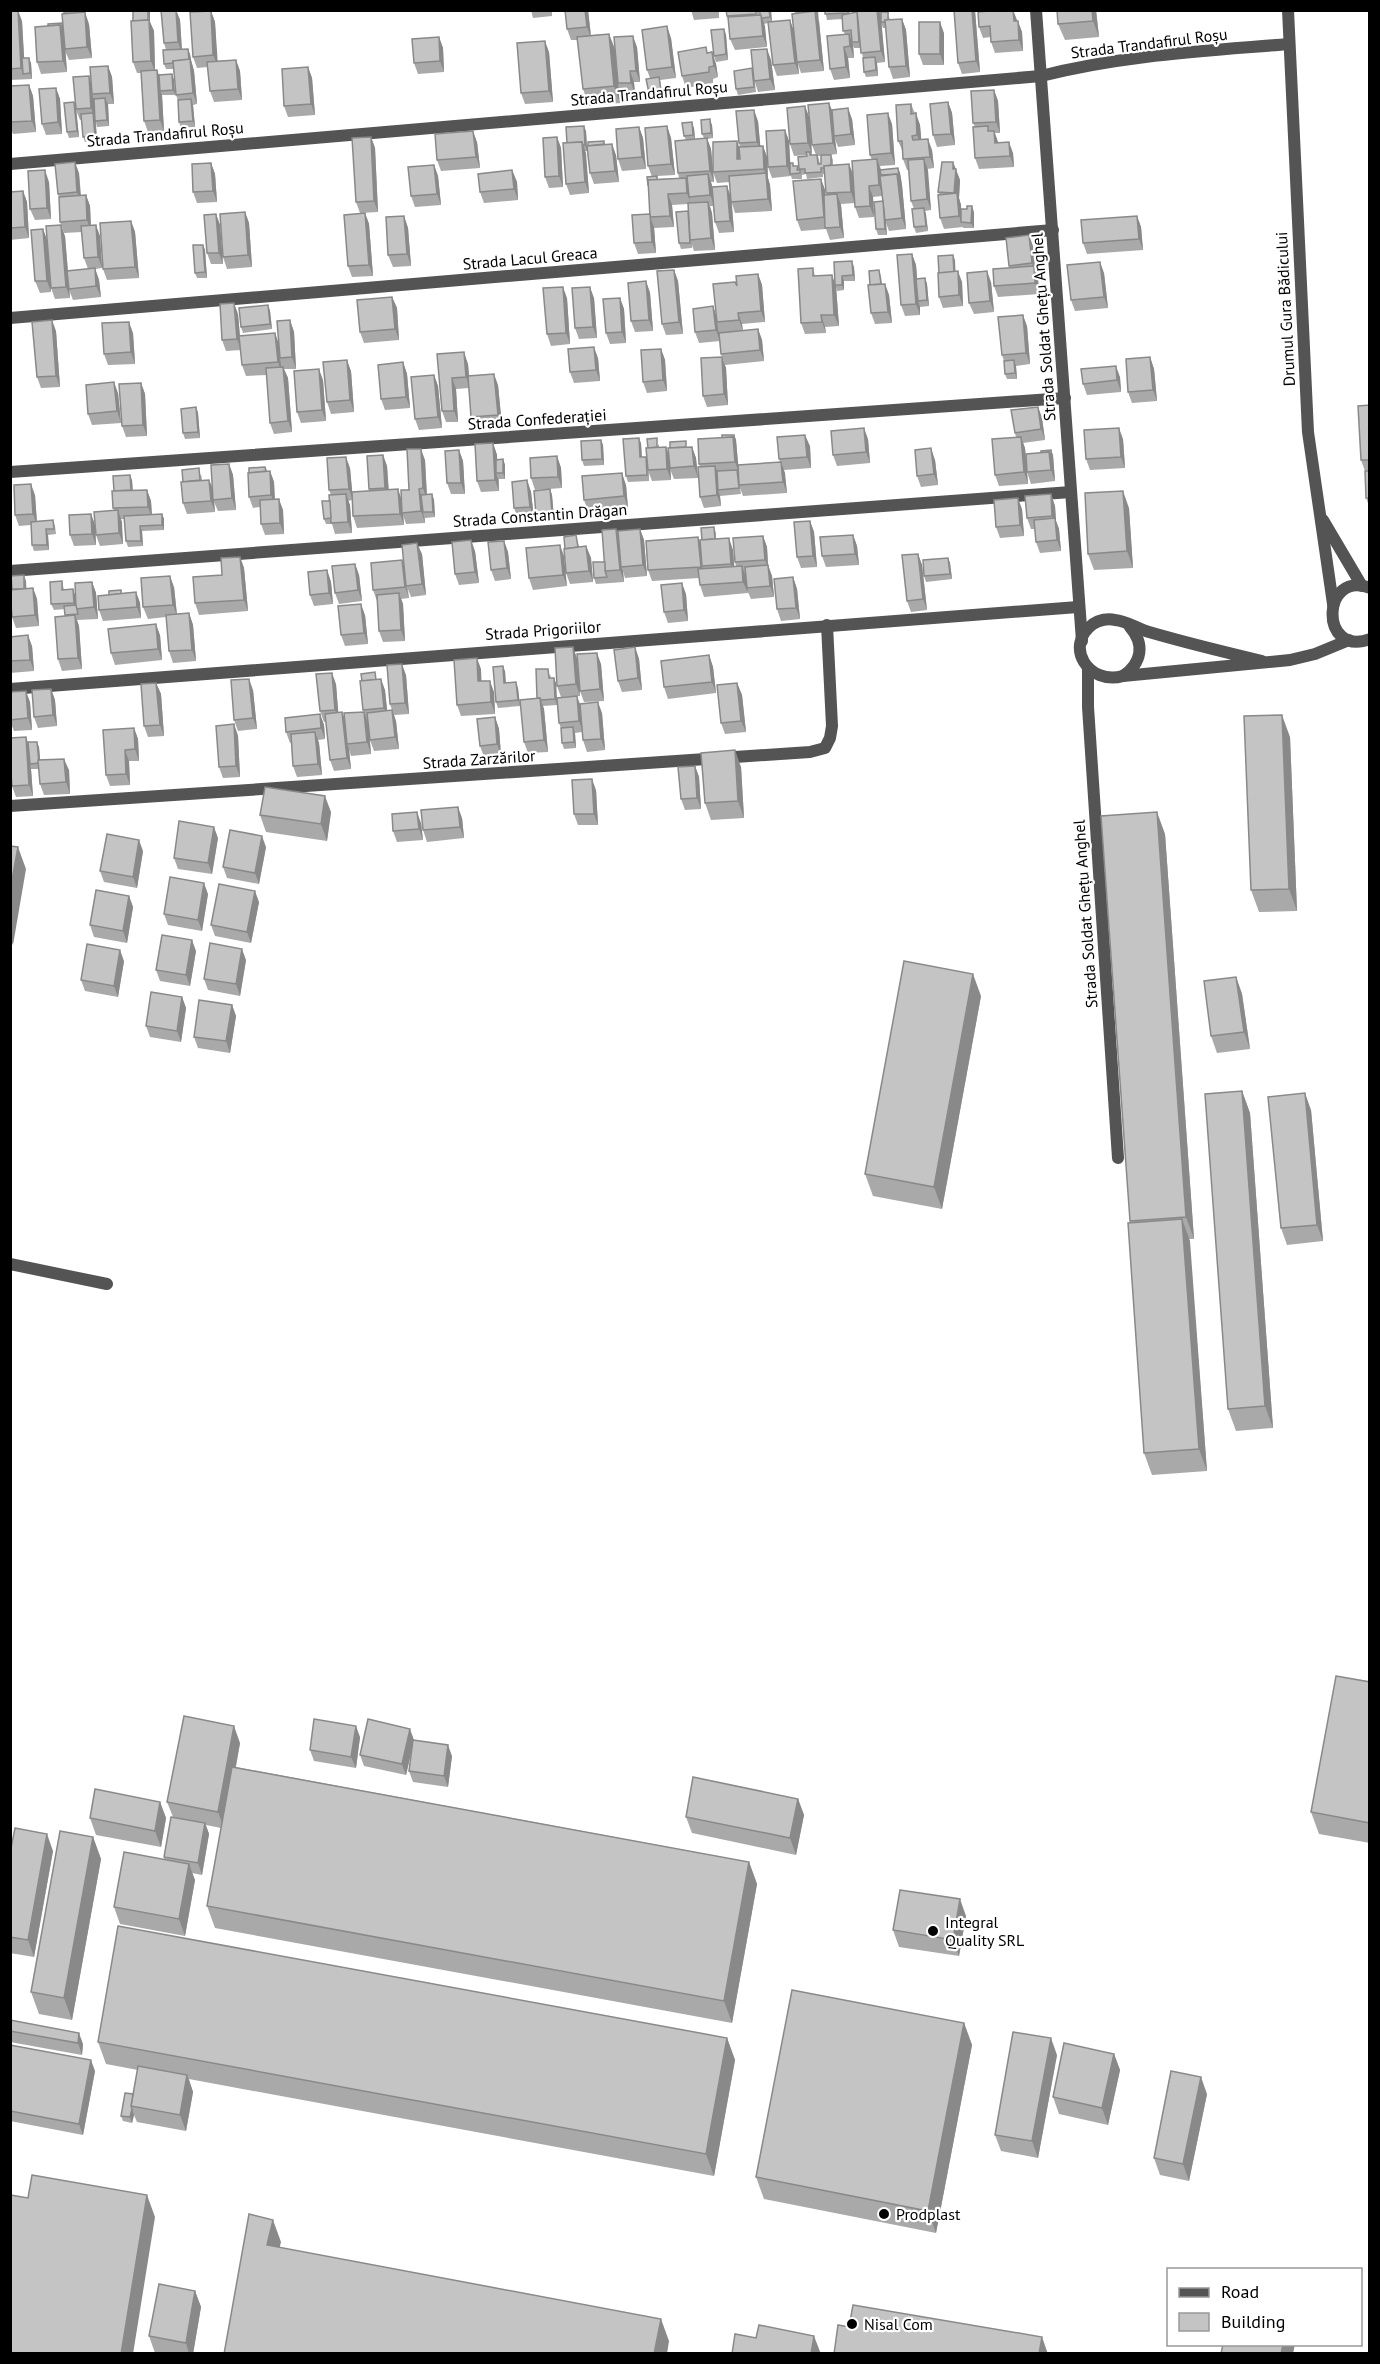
<svg xmlns="http://www.w3.org/2000/svg" width="1380" height="2364" font-family="'PT Sans',sans-serif">
<style>
.lines{fill:none;stroke-linecap:round;stroke-linejoin:round}
.minor{stroke:#545454;stroke-width:12}
.wall{fill:#a9a9a9;fill-rule:evenodd}
.shaded-wall{fill:#898989}
.building{fill:#c4c4c4;stroke:#898989;stroke-width:1.5}
.poi-dot{fill:#000;stroke:#fff;stroke-width:2}
.labels{text-anchor:middle;dominant-baseline:central;stroke-width:4.5;stroke-linejoin:round;paint-order:stroke}
.street-label{font-size:16px;fill:#000;stroke:#fff}
.poi-label{font-size:16px;fill:#000;stroke:#fff;text-anchor:start}
</style>
<rect width="100%" height="100%" fill="#fff"/>
<g class="lines">
<g class="minor">
<path d="M 1036,10 L 1082,641"/>
<path d="M 1288,10 L 1308,432 L 1333,604"/>
<path d="M 10,164 L 1041,76 C 1122,55 1206,51 1289,44"/>
<path d="M 10,318 L 1053,230"/>
<path d="M 10,472 L 1065,398"/>
<path d="M 1323,520 L 1362,586"/>
<path d="M 10,571 L 1071,492"/>
<path d="M 1370,588 C 1321,569 1319,658 1370,639"/>
<path d="M 1262,661 C 1224,652 1187,643 1149,632 C 1138,629 1127,621 1115,620 C 1108,618 1099,620 1093,624 C 1063,646 1089,686 1123,676 L 1290,660 L 1315,654 L 1349,640"/>
<path d="M 1088,668 L 1088,707 L 1118,1158"/>
<path d="M 1123,676 C 1142,663 1145,644 1130,627"/>
<path d="M 10,689 L 1078,607"/>
<path d="M 10,806 L 810,752 L 825,748 L 830,738 L 832,726 L 827,625"/>
<path d="M 10,1264 L 107,1284"/>
</g>
</g>
<g class="wall">
<path d="M 161,10 L 176,10 L 180,20 L 182,49 L 190,54 L 191,60 L 194,71 L 197,104 L 193,105 L 195,127 L 181,128 L 179,122 L 178,100 L 176,95 L 174,69 L 166,69 L 164,64 L 166,50 L 164,43 Z"/>
<path d="M 531,10 L 552,10 L 552,16 L 533,18 Z"/>
<path d="M 588,10 L 591,35 L 609,34 L 615,49 L 637,47 L 640,82 L 634,82 L 635,94 L 622,95 L 619,87 L 620,103 L 589,106 L 583,89 L 578,40 L 571,40 L 567,29 Z"/>
<path d="M 691,10 L 719,10 L 719,18 L 694,20 Z"/>
<path d="M 759,10 L 760,15 L 771,10 L 772,22 L 794,29 L 795,13 L 794,10 L 818,10 L 824,71 L 801,73 L 798,64 L 799,74 L 777,76 L 773,65 L 768,23 L 764,24 L 767,47 L 735,50 L 730,39 L 729,22 L 727,16 Z"/>
<path d="M 825,10 L 849,10 L 850,14 L 858,15 L 857,10 L 889,10 L 889,14 L 888,14 L 890,20 L 902,19 L 906,30 L 910,77 L 893,79 L 889,67 L 886,28 L 883,28 L 881,23 L 885,62 L 877,63 L 878,76 L 866,77 L 864,72 L 863,58 L 861,48 L 854,48 L 853,45 L 854,58 L 848,58 L 850,78 L 834,80 L 830,69 L 845,34 L 843,31 L 842,19 L 827,20 Z"/>
<path d="M 954,10 L 975,10 L 980,72 L 962,74 L 958,63 Z"/>
<path d="M 1013,10 L 1022,32 L 1023,51 L 995,53 L 991,42 L 991,37 L 983,38 L 979,27 Z"/>
<path d="M 1096,10 L 1099,37 L 1065,40 L 1058,24 Z"/>
<path d="M 10,11 L 22,21 L 24,58 L 31,63 L 32,79 L 10,80 Z"/>
<path d="M 208,11 L 211,11 L 215,22 L 217,61 L 236,60 L 240,71 L 242,100 L 214,102 L 210,91 L 208,67 L 197,68 L 193,57 Z"/>
<path d="M 150,22 L 154,31 L 155,70 L 157,70 L 159,75 L 172,74 L 174,80 L 175,95 L 162,95 L 164,131 L 148,132 L 144,121 L 141,73 L 137,73 L 133,62 Z"/>
<path d="M 62,23 L 63,26 L 89,24 L 92,58 L 69,60 L 65,51 L 67,72 L 41,74 L 37,62 L 48,26 Z"/>
<path d="M 724,29 L 726,35 L 728,60 L 716,62 L 714,56 Z"/>
<path d="M 944,33 L 944,65 L 923,65 L 919,54 Z"/>
<path d="M 439,37 L 443,48 L 444,72 L 418,74 L 414,63 Z"/>
<path d="M 671,38 L 676,78 L 660,80 L 663,97 L 651,99 L 649,93 L 650,78 L 647,70 Z"/>
<path d="M 549,52 L 553,102 L 525,104 L 521,93 Z"/>
<path d="M 712,52 L 716,64 L 718,77 L 713,79 L 713,83 L 686,88 L 682,76 L 708,53 Z"/>
<path d="M 771,60 L 775,90 L 758,92 L 755,82 L 756,92 L 738,95 L 736,89 L 753,73 Z"/>
<path d="M 108,66 L 112,77 L 114,104 L 108,104 L 109,126 L 97,127 L 96,122 L 97,141 L 85,142 L 83,137 L 82,120 L 80,120 L 76,110 L 79,137 L 69,138 L 67,132 L 74,102 L 76,107 L 91,82 Z"/>
<path d="M 308,67 L 312,78 L 315,115 L 288,117 L 284,106 Z"/>
<path d="M 29,85 L 33,96 L 36,132 L 13,134 L 10,126 L 10,86 Z"/>
<path d="M 56,88 L 60,99 L 62,134 L 46,135 L 42,124 Z"/>
<path d="M 994,90 L 998,101 L 1000,133 L 995,133 L 998,142 L 1013,153 L 1014,167 L 979,169 L 975,158 L 975,127 L 973,123 Z"/>
<path d="M 948,102 L 952,113 L 955,145 L 937,147 L 933,135 Z"/>
<path d="M 829,103 L 832,110 L 852,119 L 855,145 L 838,147 L 835,139 L 837,154 L 829,155 L 831,155 L 833,160 L 833,165 L 849,164 L 853,173 L 872,160 L 870,155 L 892,124 L 895,165 L 880,166 L 881,170 L 898,168 L 900,173 L 902,185 L 906,229 L 889,231 L 886,223 L 887,235 L 878,235 L 876,229 L 883,201 L 882,196 L 873,197 L 874,217 L 859,218 L 855,207 L 855,203 L 841,204 L 844,238 L 830,240 L 826,229 L 801,231 L 797,220 L 821,179 L 825,190 L 825,195 L 827,195 L 825,174 L 823,174 L 823,177 L 807,179 L 806,174 L 802,175 L 802,179 L 792,179 L 791,176 L 772,178 L 768,167 L 785,130 L 789,141 L 790,163 L 799,169 L 807,155 L 794,156 L 790,144 L 805,106 L 809,117 L 812,154 L 811,155 L 816,155 L 812,145 ZM 818,156 L 821,156 L 821,164 L 820,164 Z"/>
<path d="M 911,104 L 920,125 L 921,139 L 932,150 L 934,168 L 927,169 L 931,210 L 925,211 L 928,231 L 916,233 L 914,227 L 914,209 L 911,201 L 909,170 L 907,170 L 903,159 L 903,152 L 898,141 Z"/>
<path d="M 758,121 L 760,146 L 763,146 L 767,157 L 768,178 L 770,185 L 772,211 L 735,213 L 732,203 L 734,232 L 719,233 L 715,222 L 713,206 L 710,206 L 712,213 L 715,250 L 694,251 L 692,245 L 692,248 L 681,249 L 679,243 L 688,211 L 688,204 L 672,205 L 674,227 L 654,228 L 654,227 L 656,253 L 638,254 L 634,243 L 650,215 L 649,188 L 648,185 L 652,177 L 648,166 L 667,126 L 671,138 L 675,175 L 657,176 L 658,179 L 679,178 L 678,173 L 686,140 L 684,136 L 694,128 L 695,139 L 704,138 L 702,134 L 712,125 L 713,138 L 707,139 L 711,149 L 714,182 L 711,182 L 712,187 L 731,196 L 730,182 L 717,183 L 713,172 L 740,147 L 739,143 Z"/>
<path d="M 639,127 L 643,138 L 646,169 L 622,171 L 618,159 Z"/>
<path d="M 586,131 L 587,146 L 604,141 L 605,144 L 616,155 L 619,182 L 594,184 L 590,173 L 587,151 L 585,151 L 589,193 L 570,195 L 566,184 L 567,143 Z"/>
<path d="M 371,137 L 375,148 L 378,212 L 360,213 L 356,202 Z"/>
<path d="M 557,137 L 561,148 L 563,187 L 549,188 L 545,177 Z"/>
<path d="M 477,142 L 480,168 L 441,171 L 437,160 Z"/>
<path d="M 953,162 L 960,180 L 959,198 L 961,205 L 961,210 L 974,212 L 974,228 L 963,228 L 963,226 L 963,227 L 944,229 L 940,218 L 939,195 L 938,192 Z"/>
<path d="M 211,163 L 215,174 L 217,202 L 197,203 L 193,192 Z"/>
<path d="M 434,165 L 438,176 L 441,205 L 415,207 L 411,196 Z"/>
<path d="M 512,170 L 517,182 L 518,200 L 484,203 L 480,192 Z"/>
<path d="M 79,173 L 81,195 L 86,195 L 90,206 L 91,225 L 100,236 L 102,268 L 95,269 L 99,280 L 101,297 L 73,300 L 69,290 L 70,298 L 55,299 L 51,288 L 65,236 L 68,271 L 88,269 L 84,258 L 82,232 L 64,233 L 60,222 L 59,197 L 58,194 Z"/>
<path d="M 49,182 L 51,219 L 35,220 L 30,209 Z"/>
<path d="M 23,191 L 27,202 L 29,238 L 10,240 L 10,192 Z"/>
<path d="M 245,212 L 249,223 L 252,267 L 227,269 L 223,257 Z"/>
<path d="M 365,213 L 369,224 L 373,276 L 352,277 L 348,266 Z"/>
<path d="M 216,214 L 220,225 L 223,264 L 211,264 L 207,253 Z"/>
<path d="M 404,216 L 408,228 L 411,266 L 393,267 L 388,255 Z"/>
<path d="M 1137,216 L 1141,227 L 1143,250 L 1087,254 L 1083,243 Z"/>
<path d="M 131,221 L 135,232 L 139,278 L 107,280 L 103,269 Z"/>
<path d="M 43,229 L 47,240 L 51,292 L 40,293 L 35,281 Z"/>
<path d="M 203,245 L 205,250 L 207,278 L 197,278 L 195,273 Z"/>
<path d="M 1033,246 L 1035,269 L 1038,277 L 1039,294 L 998,297 L 994,286 L 1010,268 L 1009,266 Z"/>
<path d="M 912,254 L 916,265 L 917,279 L 925,278 L 927,284 L 929,306 L 920,307 L 920,315 L 905,316 L 901,305 Z"/>
<path d="M 955,260 L 955,271 L 962,282 L 963,306 L 943,308 L 939,297 L 939,273 Z"/>
<path d="M 834,262 L 854,267 L 855,281 L 844,281 L 844,290 L 837,291 L 836,287 L 839,326 L 825,327 L 826,333 L 805,334 L 801,323 L 813,268 L 815,276 L 835,284 Z"/>
<path d="M 674,270 L 678,281 L 683,334 L 666,335 L 662,324 Z"/>
<path d="M 879,270 L 881,276 L 882,284 L 885,284 L 889,295 L 892,323 L 875,324 L 871,313 L 870,285 Z"/>
<path d="M 1104,273 L 1108,308 L 1075,311 L 1071,300 Z"/>
<path d="M 758,274 L 762,285 L 765,322 L 742,324 L 743,331 L 758,329 L 762,340 L 764,361 L 725,365 L 721,354 L 720,341 L 699,343 L 695,332 L 713,306 L 716,315 L 737,286 Z"/>
<path d="M 646,281 L 650,293 L 653,331 L 635,332 L 631,321 Z"/>
<path d="M 991,282 L 994,312 L 974,314 L 969,303 Z"/>
<path d="M 392,297 L 397,308 L 399,340 L 364,343 L 360,332 Z"/>
<path d="M 567,298 L 570,344 L 551,346 L 547,334 Z"/>
<path d="M 594,298 L 597,338 L 579,339 L 575,328 Z"/>
<path d="M 620,298 L 624,309 L 626,343 L 610,344 L 606,333 Z"/>
<path d="M 268,305 L 270,311 L 272,329 L 243,333 L 241,327 Z"/>
<path d="M 238,314 L 240,336 L 278,342 L 290,320 L 294,332 L 296,369 L 284,369 L 288,378 L 292,432 L 274,434 L 270,423 L 267,375 L 246,376 L 242,365 L 241,350 L 226,351 L 222,340 Z"/>
<path d="M 1027,326 L 1030,364 L 1016,366 L 1017,379 L 1007,379 L 1005,374 L 1004,361 L 1002,355 Z"/>
<path d="M 56,331 L 60,387 L 41,388 L 37,377 Z"/>
<path d="M 133,333 L 135,364 L 108,365 L 104,354 Z"/>
<path d="M 661,349 L 665,360 L 667,391 L 647,393 L 643,382 Z"/>
<path d="M 437,354 L 468,364 L 469,376 L 498,385 L 502,426 L 475,429 L 471,417 L 469,388 L 456,389 L 458,422 L 446,422 L 442,411 Z"/>
<path d="M 722,357 L 726,368 L 728,405 L 707,407 L 703,396 Z"/>
<path d="M 1150,357 L 1154,369 L 1157,401 L 1132,403 L 1128,392 Z"/>
<path d="M 598,358 L 600,381 L 574,383 L 570,372 Z"/>
<path d="M 403,362 L 407,374 L 410,408 L 385,410 L 381,399 Z"/>
<path d="M 351,371 L 354,412 L 331,414 L 327,402 Z"/>
<path d="M 434,375 L 438,386 L 442,428 L 419,430 L 415,419 Z"/>
<path d="M 1120,377 L 1121,392 L 1087,395 L 1083,384 Z"/>
<path d="M 323,380 L 326,421 L 301,423 L 297,412 Z"/>
<path d="M 141,383 L 145,394 L 147,436 L 126,437 L 122,426 Z"/>
<path d="M 118,393 L 121,423 L 92,425 L 88,414 Z"/>
<path d="M 1370,405 L 1370,508 L 1366,498 L 1365,471 L 1361,460 Z"/>
<path d="M 196,407 L 198,413 L 200,438 L 185,439 L 183,433 Z"/>
<path d="M 1038,407 L 1042,418 L 1045,440 L 1023,443 L 1025,448 L 1028,484 L 999,486 L 995,475 L 1016,437 L 1015,433 Z"/>
<path d="M 734,435 L 736,440 L 738,465 L 780,462 L 779,459 L 810,446 L 811,468 L 784,470 L 787,493 L 743,496 L 740,488 L 741,494 L 720,496 L 721,506 L 704,508 L 700,497 L 700,467 L 699,464 L 722,438 Z"/>
<path d="M 868,439 L 870,463 L 837,466 L 833,455 Z"/>
<path d="M 1123,439 L 1125,468 L 1090,470 L 1086,459 Z"/>
<path d="M 601,440 L 603,445 L 604,465 L 584,466 L 582,460 Z"/>
<path d="M 493,443 L 497,455 L 497,460 L 503,459 L 505,465 L 505,479 L 499,479 L 499,491 L 481,492 L 477,481 Z"/>
<path d="M 641,443 L 642,457 L 647,460 L 659,444 L 659,447 L 666,447 L 669,456 L 688,447 L 692,447 L 696,458 L 698,478 L 674,479 L 670,469 L 671,480 L 652,481 L 649,473 L 649,481 L 628,482 L 626,476 Z"/>
<path d="M 459,450 L 463,461 L 465,494 L 451,494 L 447,483 Z"/>
<path d="M 1051,450 L 1053,455 L 1055,481 L 1031,484 L 1027,472 L 1041,453 Z"/>
<path d="M 383,455 L 387,466 L 389,490 L 398,489 L 401,499 L 409,490 L 425,460 L 427,495 L 432,494 L 434,500 L 435,517 L 425,518 L 425,523 L 406,524 L 403,515 L 404,525 L 357,528 L 353,516 L 352,500 L 348,501 L 350,505 L 352,533 L 335,534 L 332,524 L 326,524 L 324,519 L 331,495 L 329,490 L 350,468 L 352,492 L 370,491 L 369,489 Z"/>
<path d="M 557,456 L 561,468 L 562,488 L 535,490 L 531,478 Z"/>
<path d="M 935,460 L 938,485 L 921,487 L 917,476 Z"/>
<path d="M 229,464 L 233,475 L 236,510 L 218,511 L 214,502 L 215,512 L 187,514 L 183,503 L 201,474 L 202,480 L 209,480 L 213,488 Z"/>
<path d="M 265,467 L 267,471 L 270,471 L 274,482 L 275,499 L 283,510 L 284,534 L 265,535 L 261,524 L 260,507 L 253,508 L 249,497 Z"/>
<path d="M 132,480 L 133,490 L 147,490 L 151,501 L 152,514 L 162,514 L 164,519 L 164,530 L 142,531 L 143,546 L 128,547 L 126,541 L 125,519 L 121,519 L 123,544 L 100,546 L 96,535 L 114,511 L 113,508 L 114,491 Z"/>
<path d="M 527,480 L 531,492 L 534,518 L 518,519 L 514,508 Z"/>
<path d="M 626,485 L 628,508 L 588,511 L 584,500 Z"/>
<path d="M 550,489 L 552,495 L 554,519 L 538,520 L 536,514 Z"/>
<path d="M 1051,494 L 1055,506 L 1056,521 L 1059,529 L 1061,551 L 1040,553 L 1036,542 L 1035,529 L 1031,529 L 1027,518 Z"/>
<path d="M 35,495 L 37,521 L 53,520 L 55,526 L 56,534 L 48,535 L 49,550 L 34,551 L 32,545 L 31,525 L 19,526 L 15,515 Z"/>
<path d="M 1129,508 L 1133,568 L 1094,570 L 1088,554 Z"/>
<path d="M 1022,509 L 1024,536 L 1000,538 L 996,527 Z"/>
<path d="M 91,514 L 95,525 L 96,545 L 74,546 L 70,535 Z"/>
<path d="M 810,521 L 814,532 L 817,567 L 801,568 L 797,557 Z"/>
<path d="M 714,527 L 716,533 L 716,539 L 733,550 L 734,567 L 736,566 L 735,562 L 763,536 L 767,547 L 768,565 L 772,576 L 774,597 L 751,599 L 747,590 L 748,593 L 704,597 L 700,585 L 699,578 L 652,581 L 648,570 L 698,537 L 701,544 L 702,540 Z"/>
<path d="M 640,529 L 644,540 L 647,576 L 625,578 L 623,571 L 624,582 L 596,584 L 594,578 L 605,562 L 619,535 Z"/>
<path d="M 576,535 L 579,547 L 586,546 L 591,558 L 593,582 L 570,584 L 566,573 L 565,549 Z"/>
<path d="M 853,535 L 857,546 L 859,565 L 826,567 L 822,556 Z"/>
<path d="M 504,541 L 508,552 L 511,579 L 495,581 L 491,570 Z"/>
<path d="M 560,545 L 567,586 L 533,590 L 529,578 Z"/>
<path d="M 475,551 L 479,583 L 459,585 L 455,574 Z"/>
<path d="M 422,554 L 426,595 L 411,597 L 408,589 L 409,598 L 401,599 L 403,604 L 405,641 L 383,642 L 379,631 L 377,601 L 373,590 Z"/>
<path d="M 918,554 L 922,565 L 927,610 L 911,612 L 907,601 Z"/>
<path d="M 240,557 L 244,568 L 248,611 L 199,615 L 195,603 Z"/>
<path d="M 948,558 L 950,563 L 952,579 L 926,582 L 924,576 Z"/>
<path d="M 355,564 L 359,575 L 362,601 L 339,604 L 335,593 Z"/>
<path d="M 327,570 L 331,582 L 333,604 L 314,606 L 310,595 Z"/>
<path d="M 793,577 L 797,589 L 800,619 L 781,621 L 777,609 Z"/>
<path d="M 26,581 L 26,589 L 33,588 L 37,599 L 39,626 L 16,628 L 12,617 L 12,589 Z"/>
<path d="M 62,581 L 64,590 L 73,589 L 75,595 L 76,605 L 92,582 L 96,593 L 98,619 L 77,620 L 79,626 L 82,669 L 62,671 L 58,659 L 65,616 L 65,609 L 54,610 L 51,604 Z"/>
<path d="M 174,587 L 177,614 L 189,613 L 193,625 L 196,661 L 173,663 L 169,651 L 166,617 L 148,619 L 143,607 Z"/>
<path d="M 121,590 L 122,593 L 136,592 L 140,603 L 141,618 L 103,621 L 99,610 L 109,595 Z"/>
<path d="M 686,594 L 688,621 L 668,623 L 664,612 Z"/>
<path d="M 365,615 L 368,644 L 345,646 L 341,635 Z"/>
<path d="M 160,635 L 162,660 L 115,665 L 111,653 Z"/>
<path d="M 10,637 L 32,646 L 34,671 L 10,673 Z"/>
<path d="M 635,647 L 639,659 L 642,690 L 622,692 L 618,681 Z"/>
<path d="M 709,655 L 713,667 L 716,693 L 668,699 L 664,687 Z"/>
<path d="M 577,658 L 601,664 L 604,701 L 584,702 L 580,691 L 577,662 L 580,696 L 561,697 L 557,686 Z"/>
<path d="M 481,669 L 481,681 L 494,692 L 495,714 L 461,716 L 457,705 Z"/>
<path d="M 505,671 L 506,683 L 518,688 L 520,706 L 498,708 L 496,702 Z"/>
<path d="M 550,674 L 551,678 L 556,683 L 557,698 L 602,713 L 605,750 L 587,752 L 583,740 L 582,732 L 575,733 L 576,748 L 564,749 L 562,743 L 561,728 L 559,723 L 557,705 L 543,706 L 544,709 L 548,752 L 528,753 L 524,742 L 537,698 Z"/>
<path d="M 406,675 L 409,714 L 394,715 L 396,721 L 399,749 L 374,751 L 370,740 L 371,754 L 351,756 L 349,749 L 351,769 L 334,771 L 330,760 L 326,722 L 324,722 L 320,711 L 336,684 L 338,712 L 342,712 L 345,719 L 364,712 L 363,710 L 377,678 L 377,680 L 385,690 L 387,710 L 392,710 L 390,704 Z"/>
<path d="M 156,683 L 161,694 L 164,736 L 148,737 L 144,726 Z"/>
<path d="M 737,683 L 742,695 L 746,732 L 725,734 L 721,723 Z"/>
<path d="M 51,689 L 55,700 L 57,726 L 38,728 L 34,717 Z"/>
<path d="M 253,690 L 257,729 L 238,731 L 234,720 Z"/>
<path d="M 10,692 L 30,702 L 32,730 L 14,731 L 10,721 Z"/>
<path d="M 320,714 L 324,725 L 325,739 L 318,740 L 319,743 L 322,775 L 297,777 L 293,766 L 291,743 L 290,743 L 286,732 Z"/>
<path d="M 495,717 L 499,729 L 501,755 L 484,757 L 480,746 Z"/>
<path d="M 234,724 L 238,736 L 240,777 L 223,778 L 219,767 Z"/>
<path d="M 134,728 L 138,739 L 139,761 L 129,761 L 130,785 L 110,786 L 106,775 Z"/>
<path d="M 1290,737 L 1297,911 L 1259,912 L 1251,890 Z"/>
<path d="M 28,742 L 39,747 L 40,760 L 69,770 L 70,794 L 44,795 L 40,784 L 39,769 L 31,769 L 33,796 L 16,797 L 12,786 Z"/>
<path d="M 695,766 L 699,777 L 701,809 L 685,810 L 681,799 Z"/>
<path d="M 741,767 L 744,818 L 711,820 L 705,803 Z"/>
<path d="M 596,790 L 598,825 L 578,825 L 574,814 Z"/>
<path d="M 331,812 L 327,841 L 266,832 L 260,815 Z"/>
<path d="M 462,818 L 464,838 L 427,842 L 423,830 Z"/>
<path d="M 421,823 L 423,840 L 397,842 L 393,831 Z"/>
<path d="M 1165,834 L 1194,1239 L 1189,1239 L 1207,1471 L 1152,1475 L 1144,1453 L 1130,1221 Z"/>
<path d="M 218,838 L 212,874 L 178,869 L 174,858 Z"/>
<path d="M 266,847 L 259,884 L 227,878 L 223,867 Z"/>
<path d="M 143,851 L 137,888 L 104,882 L 100,871 Z"/>
<path d="M 208,894 L 202,931 L 168,925 L 164,914 Z"/>
<path d="M 129,896 L 133,907 L 127,943 L 94,937 L 90,925 Z"/>
<path d="M 259,902 L 251,943 L 215,936 L 211,925 Z"/>
<path d="M 196,951 L 190,986 L 160,981 L 156,970 Z"/>
<path d="M 246,960 L 240,996 L 208,990 L 204,979 Z"/>
<path d="M 124,961 L 118,997 L 85,991 L 81,980 Z"/>
<path d="M 1236,977 L 1242,994 L 1250,1049 L 1217,1053 L 1211,1036 Z"/>
<path d="M 981,996 L 942,1209 L 873,1196 L 865,1174 Z"/>
<path d="M 182,997 L 186,1008 L 181,1042 L 150,1037 L 146,1026 Z"/>
<path d="M 232,1005 L 236,1016 L 230,1053 L 198,1048 L 194,1037 Z"/>
<path d="M 1242,1091 L 1250,1113 L 1273,1428 L 1236,1431 L 1228,1409 Z"/>
<path d="M 1311,1110 L 1323,1241 L 1287,1245 L 1281,1228 Z"/>
<path d="M 1370,1682 L 1370,1843 L 1319,1834 L 1311,1812 Z"/>
<path d="M 360,1737 L 356,1768 L 314,1761 L 310,1750 Z"/>
<path d="M 414,1740 L 452,1756 L 448,1787 L 413,1782 L 409,1771 L 413,1745 L 406,1775 L 364,1766 L 360,1755 Z"/>
<path d="M 240,1743 L 236,1767 L 749,1862 L 757,1884 L 732,2023 L 215,1928 L 207,1906 L 221,1828 L 206,1825 L 209,1834 L 202,1875 L 192,1873 L 195,1880 L 185,1936 L 120,1924 L 114,1907 L 164,1859 L 164,1857 L 173,1817 L 167,1802 Z"/>
<path d="M 798,1799 L 804,1815 L 796,1855 L 692,1833 L 686,1817 Z"/>
<path d="M 160,1802 L 166,1818 L 161,1847 L 96,1835 L 90,1818 Z"/>
<path d="M 93,1837 L 101,1859 L 72,2020 L 39,2014 L 31,1992 Z"/>
<path d="M 53,1851 L 34,1957 L 10,1953 L 10,1853 Z"/>
<path d="M 966,1916 L 959,1956 L 899,1947 L 893,1930 Z"/>
<path d="M 10,2020 L 83,2044 L 82,2055 L 10,2042 Z"/>
<path d="M 964,2023 L 972,2045 L 936,2233 L 764,2199 L 756,2177 Z"/>
<path d="M 727,2038 L 735,2060 L 714,2176 L 189,2079 L 193,2092 L 186,2131 L 137,2122 L 134,2115 L 132,2123 L 123,2121 L 121,2116 L 133,2094 L 138,2070 L 106,2064 L 98,2042 Z"/>
<path d="M 10,2045 L 95,2071 L 83,2135 L 10,2121 Z"/>
<path d="M 1114,2054 L 1120,2070 L 1108,2125 L 1059,2114 L 1053,2097 Z"/>
<path d="M 1057,2055 L 1038,2158 L 1001,2151 L 995,2135 Z"/>
<path d="M 1207,2094 L 1189,2181 L 1160,2175 L 1154,2158 Z"/>
<path d="M 195,2291 L 201,2307 L 193,2354 L 155,2353 L 149,2336 Z"/>
</g>
<g class="shaded-wall">
<path d="M 18,10 L 22,21 L 25,73 L 23,74 L 21,68 Z"/>
<path d="M 148,10 L 150,10 L 150,22 L 154,31 L 155,72 L 151,61 Z"/>
<path d="M 176,10 L 180,20 L 182,53 L 178,42 Z"/>
<path d="M 585,10 L 588,10 L 591,38 L 587,27 Z"/>
<path d="M 769,10 L 771,10 L 772,23 L 770,17 Z"/>
<path d="M 815,10 L 818,10 L 818,20 Z"/>
<path d="M 877,10 L 879,10 L 881,17 L 885,62 L 881,51 Z"/>
<path d="M 972,10 L 975,11 L 980,72 L 976,61 Z"/>
<path d="M 1013,10 L 1017,21 L 1014,21 Z"/>
<path d="M 1092,10 L 1096,10 L 1099,37 L 1093,21 Z"/>
<path d="M 211,11 L 215,22 L 218,66 L 213,55 Z"/>
<path d="M 815,11 L 819,22 L 824,71 L 820,60 Z"/>
<path d="M 85,12 L 89,24 L 92,58 L 87,47 Z"/>
<path d="M 761,15 L 765,26 L 767,47 L 763,36 Z"/>
<path d="M 902,19 L 906,30 L 910,77 L 906,66 Z"/>
<path d="M 790,20 L 794,31 L 799,74 L 795,63 Z"/>
<path d="M 1018,21 L 1022,32 L 1023,51 L 1019,40 Z"/>
<path d="M 940,22 L 944,33 L 944,65 L 940,54 Z"/>
<path d="M 62,23 L 64,29 L 67,72 L 63,61 L 60,25 Z"/>
<path d="M 667,26 L 671,38 L 676,78 L 672,67 Z"/>
<path d="M 724,29 L 726,35 L 728,60 L 726,54 Z"/>
<path d="M 609,34 L 615,50 L 618,83 L 620,103 L 614,86 Z"/>
<path d="M 849,34 L 853,45 L 854,58 L 850,46 Z"/>
<path d="M 633,36 L 637,47 L 640,82 L 636,71 Z"/>
<path d="M 439,37 L 443,48 L 444,72 L 440,61 Z"/>
<path d="M 545,41 L 549,52 L 553,102 L 549,91 Z"/>
<path d="M 844,47 L 848,58 L 850,78 L 846,67 Z"/>
<path d="M 188,49 L 190,54 L 191,60 L 194,71 L 197,104 L 193,93 Z"/>
<path d="M 767,49 L 771,60 L 775,90 L 770,79 Z"/>
<path d="M 712,52 L 716,64 L 718,77 L 714,66 Z"/>
<path d="M 875,57 L 877,63 L 878,76 L 876,70 Z"/>
<path d="M 29,58 L 31,63 L 32,79 L 30,73 Z"/>
<path d="M 236,60 L 240,71 L 242,100 L 238,89 Z"/>
<path d="M 108,66 L 112,77 L 114,104 L 110,93 Z"/>
<path d="M 308,67 L 312,78 L 315,115 L 311,104 Z"/>
<path d="M 157,70 L 161,81 L 160,91 L 162,95 L 164,131 L 160,120 Z"/>
<path d="M 630,71 L 634,82 L 635,94 L 631,83 Z"/>
<path d="M 172,74 L 174,80 L 175,95 L 173,90 Z"/>
<path d="M 89,76 L 93,87 L 92,94 L 94,100 L 97,141 L 95,136 L 93,113 L 91,108 Z"/>
<path d="M 29,85 L 33,96 L 36,132 L 32,121 Z"/>
<path d="M 56,88 L 60,99 L 62,134 L 58,122 Z"/>
<path d="M 994,90 L 998,101 L 1000,133 L 996,122 Z"/>
<path d="M 105,98 L 108,104 L 109,126 L 107,120 Z"/>
<path d="M 191,99 L 193,105 L 195,127 L 193,121 Z"/>
<path d="M 74,102 L 76,107 L 79,137 L 77,131 Z"/>
<path d="M 948,102 L 952,113 L 955,145 L 951,134 Z"/>
<path d="M 829,103 L 833,114 L 834,136 L 835,139 L 837,154 L 833,143 Z"/>
<path d="M 805,106 L 809,117 L 812,154 L 808,143 Z"/>
<path d="M 848,108 L 852,119 L 855,145 L 851,134 Z"/>
<path d="M 754,110 L 758,121 L 761,153 L 757,142 Z"/>
<path d="M 888,113 L 892,124 L 895,165 L 891,153 Z"/>
<path d="M 916,113 L 920,125 L 922,147 L 917,135 Z"/>
<path d="M 710,119 L 712,125 L 713,138 L 711,133 Z"/>
<path d="M 692,122 L 694,128 L 695,140 L 693,135 Z"/>
<path d="M 584,126 L 586,131 L 587,151 L 585,145 Z"/>
<path d="M 667,126 L 671,138 L 675,175 L 671,164 Z"/>
<path d="M 639,127 L 643,138 L 646,169 L 642,157 Z"/>
<path d="M 785,130 L 789,141 L 791,174 L 790,174 L 791,177 L 787,166 Z"/>
<path d="M 473,131 L 477,142 L 480,168 L 476,157 Z"/>
<path d="M 994,131 L 998,142 L 999,154 L 995,143 Z"/>
<path d="M 371,137 L 375,148 L 378,212 L 374,201 Z"/>
<path d="M 557,137 L 561,148 L 563,187 L 559,176 Z"/>
<path d="M 707,138 L 711,149 L 714,182 L 710,171 Z"/>
<path d="M 928,139 L 932,150 L 934,168 L 930,157 Z"/>
<path d="M 737,141 L 741,152 L 741,170 L 737,159 Z"/>
<path d="M 582,142 L 586,153 L 589,193 L 585,182 Z"/>
<path d="M 1009,142 L 1013,153 L 1014,167 L 1010,156 Z"/>
<path d="M 612,144 L 616,155 L 619,182 L 615,171 Z"/>
<path d="M 763,146 L 767,157 L 768,178 L 770,185 L 772,211 L 768,199 L 766,176 L 764,169 Z"/>
<path d="M 877,159 L 881,171 L 883,196 L 879,185 Z"/>
<path d="M 924,159 L 928,170 L 931,210 L 927,199 Z"/>
<path d="M 75,162 L 79,173 L 81,204 L 77,192 Z"/>
<path d="M 953,162 L 960,180 L 959,198 L 961,205 L 962,222 L 961,222 L 963,227 L 959,216 L 954,193 Z"/>
<path d="M 211,163 L 215,174 L 217,202 L 213,191 Z"/>
<path d="M 849,164 L 853,176 L 855,203 L 851,192 Z"/>
<path d="M 434,165 L 438,176 L 441,205 L 437,194 Z"/>
<path d="M 898,168 L 900,173 L 902,185 L 906,229 L 902,218 L 897,174 Z"/>
<path d="M 45,170 L 49,182 L 51,219 L 47,208 Z"/>
<path d="M 512,170 L 517,182 L 518,200 L 514,189 Z"/>
<path d="M 708,174 L 712,185 L 715,206 L 710,195 Z"/>
<path d="M 686,178 L 690,189 L 689,197 L 691,204 L 687,193 Z"/>
<path d="M 821,179 L 825,190 L 828,228 L 824,217 Z"/>
<path d="M 727,186 L 731,197 L 734,232 L 730,221 Z"/>
<path d="M 869,186 L 873,197 L 874,217 L 870,206 Z"/>
<path d="M 23,191 L 27,202 L 29,238 L 25,227 Z"/>
<path d="M 668,194 L 672,205 L 674,227 L 670,216 Z"/>
<path d="M 837,194 L 841,205 L 844,238 L 840,227 Z"/>
<path d="M 86,195 L 90,206 L 91,231 L 87,220 Z"/>
<path d="M 883,201 L 886,223 L 887,235 L 885,229 Z"/>
<path d="M 708,202 L 712,213 L 715,250 L 711,238 Z"/>
<path d="M 972,206 L 974,212 L 974,228 L 971,223 Z"/>
<path d="M 924,208 L 926,214 L 928,231 L 926,226 Z"/>
<path d="M 245,212 L 249,223 L 252,267 L 248,255 Z"/>
<path d="M 365,213 L 369,224 L 373,276 L 369,265 Z"/>
<path d="M 216,214 L 220,225 L 223,264 L 219,253 Z"/>
<path d="M 404,216 L 408,228 L 411,266 L 407,254 Z"/>
<path d="M 1137,216 L 1141,227 L 1143,250 L 1139,239 Z"/>
<path d="M 650,217 L 654,227 L 656,253 L 652,242 Z"/>
<path d="M 131,221 L 135,232 L 139,278 L 135,267 Z"/>
<path d="M 61,225 L 65,236 L 70,298 L 66,287 Z"/>
<path d="M 96,225 L 100,236 L 102,268 L 98,257 Z"/>
<path d="M 43,229 L 47,240 L 51,292 L 47,281 Z"/>
<path d="M 1029,235 L 1033,246 L 1035,269 L 1038,277 L 1039,294 L 1035,283 L 1034,270 L 1032,263 Z"/>
<path d="M 203,245 L 205,250 L 207,278 L 205,272 Z"/>
<path d="M 912,254 L 916,265 L 919,301 L 918,301 L 920,307 L 920,315 L 916,304 Z"/>
<path d="M 953,255 L 955,260 L 956,283 L 954,277 Z"/>
<path d="M 852,261 L 854,267 L 855,281 L 853,275 Z"/>
<path d="M 1100,262 L 1104,273 L 1108,308 L 1104,297 Z"/>
<path d="M 95,268 L 99,280 L 101,297 L 96,286 Z"/>
<path d="M 674,270 L 678,281 L 683,334 L 679,322 Z"/>
<path d="M 958,271 L 962,282 L 963,306 L 959,295 Z"/>
<path d="M 987,271 L 991,282 L 994,312 L 990,301 Z"/>
<path d="M 758,274 L 762,285 L 765,322 L 761,311 Z"/>
<path d="M 832,275 L 836,286 L 839,326 L 834,315 Z"/>
<path d="M 842,276 L 844,281 L 844,290 L 842,285 Z"/>
<path d="M 925,278 L 927,284 L 929,306 L 927,300 Z"/>
<path d="M 646,281 L 650,293 L 653,331 L 649,320 Z"/>
<path d="M 885,284 L 889,295 L 892,323 L 888,312 Z"/>
<path d="M 563,287 L 567,298 L 570,344 L 566,333 Z"/>
<path d="M 590,287 L 594,298 L 597,338 L 593,327 Z"/>
<path d="M 392,297 L 397,308 L 399,340 L 395,329 Z"/>
<path d="M 620,298 L 624,309 L 626,343 L 622,332 Z"/>
<path d="M 234,303 L 238,314 L 241,350 L 237,339 Z"/>
<path d="M 268,305 L 270,311 L 272,329 L 270,324 Z"/>
<path d="M 713,306 L 717,318 L 717,322 L 720,341 L 716,330 Z"/>
<path d="M 738,313 L 742,324 L 743,331 L 739,320 Z"/>
<path d="M 821,315 L 825,327 L 826,333 L 822,322 Z"/>
<path d="M 1023,315 L 1027,326 L 1030,364 L 1026,353 Z"/>
<path d="M 52,320 L 56,331 L 60,387 L 56,376 Z"/>
<path d="M 290,320 L 294,332 L 296,369 L 292,357 Z"/>
<path d="M 129,322 L 133,333 L 135,364 L 131,352 Z"/>
<path d="M 758,329 L 762,340 L 764,361 L 760,350 Z"/>
<path d="M 275,333 L 279,344 L 280,358 L 282,373 L 278,362 Z"/>
<path d="M 594,347 L 598,358 L 600,381 L 596,370 Z"/>
<path d="M 661,349 L 665,360 L 667,391 L 663,380 Z"/>
<path d="M 464,352 L 468,364 L 470,388 L 466,377 Z"/>
<path d="M 722,357 L 726,368 L 728,405 L 724,394 Z"/>
<path d="M 1150,357 L 1154,369 L 1157,401 L 1153,390 Z"/>
<path d="M 347,360 L 351,371 L 354,412 L 350,400 Z"/>
<path d="M 1014,360 L 1016,366 L 1017,379 L 1015,373 Z"/>
<path d="M 403,362 L 407,374 L 410,408 L 406,397 Z"/>
<path d="M 1116,366 L 1120,377 L 1121,392 L 1117,380 Z"/>
<path d="M 283,367 L 288,378 L 292,432 L 288,421 Z"/>
<path d="M 319,369 L 323,380 L 326,421 L 322,410 Z"/>
<path d="M 494,374 L 498,385 L 502,426 L 498,415 Z"/>
<path d="M 434,375 L 438,386 L 442,428 L 438,417 Z"/>
<path d="M 452,378 L 456,389 L 458,422 L 454,411 Z"/>
<path d="M 114,382 L 118,393 L 121,423 L 117,411 Z"/>
<path d="M 141,383 L 145,394 L 147,436 L 143,425 Z"/>
<path d="M 196,407 L 198,413 L 200,438 L 198,432 Z"/>
<path d="M 1038,407 L 1042,418 L 1045,440 L 1041,429 Z"/>
<path d="M 864,428 L 868,439 L 870,463 L 866,452 Z"/>
<path d="M 1119,428 L 1123,439 L 1125,468 L 1121,457 Z"/>
<path d="M 734,435 L 736,440 L 739,473 L 735,462 L 733,437 Z"/>
<path d="M 805,435 L 810,446 L 811,468 L 807,457 Z"/>
<path d="M 1021,437 L 1025,448 L 1028,484 L 1024,472 Z"/>
<path d="M 639,438 L 641,443 L 642,463 L 640,457 Z"/>
<path d="M 601,440 L 603,445 L 604,465 L 602,459 Z"/>
<path d="M 493,443 L 497,455 L 498,473 L 496,473 L 498,479 L 499,491 L 495,480 Z"/>
<path d="M 666,447 L 670,458 L 671,480 L 667,469 Z"/>
<path d="M 692,447 L 696,458 L 698,478 L 694,466 Z"/>
<path d="M 931,448 L 935,460 L 938,485 L 934,474 Z"/>
<path d="M 421,449 L 425,460 L 427,500 L 423,488 Z"/>
<path d="M 459,450 L 463,461 L 465,494 L 461,483 Z"/>
<path d="M 1051,450 L 1053,455 L 1055,481 L 1051,470 L 1049,452 Z"/>
<path d="M 383,455 L 387,466 L 389,500 L 385,488 Z"/>
<path d="M 557,456 L 561,468 L 562,488 L 558,477 Z"/>
<path d="M 346,457 L 350,468 L 353,500 L 349,489 Z"/>
<path d="M 503,459 L 505,465 L 505,479 L 503,473 Z"/>
<path d="M 781,462 L 785,473 L 787,493 L 783,482 Z"/>
<path d="M 229,464 L 233,475 L 236,510 L 232,498 Z"/>
<path d="M 715,466 L 719,477 L 718,490 L 720,496 L 721,506 L 717,495 Z"/>
<path d="M 270,471 L 274,482 L 275,506 L 271,495 Z"/>
<path d="M 622,473 L 626,485 L 628,508 L 624,496 Z"/>
<path d="M 130,475 L 132,480 L 133,501 L 131,496 Z"/>
<path d="M 209,480 L 213,491 L 215,512 L 211,501 Z"/>
<path d="M 527,480 L 531,492 L 534,518 L 530,507 Z"/>
<path d="M 31,484 L 35,495 L 37,525 L 33,514 Z"/>
<path d="M 398,489 L 402,501 L 404,525 L 400,514 Z"/>
<path d="M 419,489 L 423,500 L 423,512 L 425,523 L 421,511 Z"/>
<path d="M 550,489 L 552,495 L 554,519 L 552,513 Z"/>
<path d="M 147,490 L 151,501 L 152,518 L 148,507 Z"/>
<path d="M 1123,491 L 1129,508 L 1133,568 L 1127,551 Z"/>
<path d="M 346,494 L 350,505 L 352,533 L 348,522 Z"/>
<path d="M 432,494 L 434,500 L 435,517 L 433,512 Z"/>
<path d="M 1051,494 L 1055,506 L 1056,521 L 1059,529 L 1061,551 L 1057,540 L 1055,525 L 1052,516 Z"/>
<path d="M 1018,498 L 1022,509 L 1024,536 L 1020,525 Z"/>
<path d="M 279,499 L 283,510 L 284,534 L 280,523 Z"/>
<path d="M 118,510 L 122,522 L 123,544 L 119,533 Z"/>
<path d="M 91,514 L 95,525 L 96,545 L 92,534 Z"/>
<path d="M 162,514 L 164,519 L 164,530 L 162,525 Z"/>
<path d="M 810,521 L 814,532 L 817,567 L 813,556 Z"/>
<path d="M 140,526 L 142,531 L 143,546 L 141,541 Z"/>
<path d="M 46,529 L 48,535 L 49,550 L 47,545 Z"/>
<path d="M 616,529 L 621,540 L 621,567 L 623,571 L 624,582 L 620,570 Z"/>
<path d="M 640,529 L 644,540 L 647,576 L 643,565 Z"/>
<path d="M 853,535 L 857,546 L 859,565 L 855,554 Z"/>
<path d="M 763,536 L 767,547 L 768,565 L 772,576 L 774,597 L 770,586 L 769,571 L 765,560 Z"/>
<path d="M 698,537 L 702,549 L 702,566 L 704,572 L 705,578 L 701,567 Z"/>
<path d="M 729,538 L 733,550 L 735,575 L 731,564 Z"/>
<path d="M 471,540 L 475,551 L 479,583 L 475,572 Z"/>
<path d="M 504,541 L 508,552 L 511,579 L 507,568 Z"/>
<path d="M 417,543 L 422,554 L 426,595 L 422,584 Z"/>
<path d="M 560,545 L 564,556 L 567,586 L 563,575 Z"/>
<path d="M 586,546 L 591,558 L 593,582 L 589,571 Z"/>
<path d="M 918,554 L 922,565 L 927,610 L 923,599 Z"/>
<path d="M 240,557 L 244,568 L 248,611 L 244,600 Z"/>
<path d="M 948,558 L 950,563 L 952,579 L 950,574 Z"/>
<path d="M 402,560 L 406,571 L 406,586 L 409,598 L 405,587 Z"/>
<path d="M 355,564 L 359,575 L 362,601 L 358,590 Z"/>
<path d="M 742,566 L 746,577 L 748,593 L 743,582 Z"/>
<path d="M 327,570 L 331,582 L 333,604 L 329,593 Z"/>
<path d="M 24,575 L 26,581 L 27,600 L 25,594 Z"/>
<path d="M 170,576 L 174,587 L 177,616 L 173,605 Z"/>
<path d="M 793,577 L 797,589 L 800,619 L 796,608 Z"/>
<path d="M 92,582 L 96,593 L 98,619 L 94,607 Z"/>
<path d="M 682,583 L 686,594 L 688,621 L 684,610 Z"/>
<path d="M 33,588 L 37,599 L 39,626 L 35,615 Z"/>
<path d="M 73,589 L 75,595 L 76,608 L 74,603 Z"/>
<path d="M 136,592 L 140,603 L 141,618 L 137,607 Z"/>
<path d="M 399,593 L 403,604 L 405,641 L 401,630 Z"/>
<path d="M 361,604 L 365,615 L 368,644 L 364,633 Z"/>
<path d="M 189,613 L 193,625 L 196,661 L 192,650 Z"/>
<path d="M 75,615 L 79,626 L 82,669 L 78,658 Z"/>
<path d="M 156,624 L 160,635 L 162,660 L 158,649 Z"/>
<path d="M 28,635 L 32,646 L 34,671 L 30,660 Z"/>
<path d="M 573,647 L 577,658 L 580,696 L 576,684 Z"/>
<path d="M 635,647 L 639,659 L 642,690 L 638,678 Z"/>
<path d="M 597,653 L 601,664 L 604,701 L 600,689 Z"/>
<path d="M 709,655 L 713,667 L 716,693 L 712,682 Z"/>
<path d="M 477,658 L 481,669 L 482,693 L 478,681 Z"/>
<path d="M 402,664 L 406,675 L 409,714 L 405,703 Z"/>
<path d="M 503,666 L 505,671 L 506,689 L 504,683 Z"/>
<path d="M 332,673 L 336,684 L 339,721 L 335,710 Z"/>
<path d="M 554,678 L 556,683 L 557,705 L 555,699 Z"/>
<path d="M 249,679 L 253,690 L 257,729 L 253,718 Z"/>
<path d="M 381,679 L 385,690 L 388,719 L 384,708 Z"/>
<path d="M 490,681 L 494,692 L 495,714 L 491,702 Z"/>
<path d="M 516,682 L 518,688 L 520,706 L 518,700 Z"/>
<path d="M 156,683 L 161,694 L 164,736 L 160,725 Z"/>
<path d="M 737,683 L 742,695 L 746,732 L 741,721 Z"/>
<path d="M 51,689 L 55,700 L 57,726 L 53,715 Z"/>
<path d="M 26,691 L 30,702 L 32,730 L 28,718 Z"/>
<path d="M 577,696 L 581,707 L 583,732 L 579,721 Z"/>
<path d="M 540,698 L 544,709 L 548,752 L 544,740 Z"/>
<path d="M 598,702 L 602,713 L 605,750 L 601,739 Z"/>
<path d="M 392,710 L 396,721 L 399,749 L 395,737 Z"/>
<path d="M 342,712 L 346,723 L 347,744 L 349,749 L 351,769 L 347,758 Z"/>
<path d="M 364,712 L 368,723 L 371,754 L 367,742 Z"/>
<path d="M 320,714 L 324,725 L 325,739 L 321,728 Z"/>
<path d="M 1282,715 L 1290,737 L 1297,911 L 1289,889 Z"/>
<path d="M 495,717 L 499,729 L 501,755 L 497,744 Z"/>
<path d="M 234,724 L 238,736 L 240,777 L 236,766 Z"/>
<path d="M 573,727 L 575,733 L 576,748 L 574,742 Z"/>
<path d="M 134,728 L 138,739 L 139,761 L 135,749 Z"/>
<path d="M 315,732 L 319,743 L 322,775 L 318,764 Z"/>
<path d="M 26,737 L 30,748 L 30,764 L 31,769 L 33,796 L 29,785 Z"/>
<path d="M 37,742 L 39,747 L 41,769 L 39,763 Z"/>
<path d="M 125,750 L 129,761 L 130,785 L 126,774 Z"/>
<path d="M 735,750 L 741,767 L 744,818 L 738,801 Z"/>
<path d="M 64,759 L 69,770 L 70,794 L 66,782 Z"/>
<path d="M 695,766 L 699,777 L 701,809 L 697,798 Z"/>
<path d="M 592,779 L 596,790 L 598,825 L 594,814 Z"/>
<path d="M 325,796 L 331,812 L 327,841 L 321,824 Z"/>
<path d="M 458,807 L 462,818 L 464,838 L 460,827 Z"/>
<path d="M 417,812 L 421,823 L 423,840 L 419,829 Z"/>
<path d="M 1157,812 L 1165,834 L 1194,1239 L 1186,1217 Z"/>
<path d="M 214,827 L 218,838 L 212,874 L 208,863 Z"/>
<path d="M 262,836 L 266,847 L 259,884 L 255,873 Z"/>
<path d="M 139,840 L 143,851 L 137,888 L 133,877 Z"/>
<path d="M 18,847 L 26,869 L 13,945 L 10,938 L 10,891 Z"/>
<path d="M 204,883 L 208,894 L 202,931 L 198,920 Z"/>
<path d="M 255,891 L 259,902 L 251,943 L 247,932 Z"/>
<path d="M 129,896 L 133,907 L 127,943 L 123,931 Z"/>
<path d="M 192,940 L 196,951 L 190,986 L 186,975 Z"/>
<path d="M 242,949 L 246,960 L 240,996 L 236,984 Z"/>
<path d="M 120,950 L 124,961 L 118,997 L 114,986 Z"/>
<path d="M 973,974 L 981,996 L 942,1209 L 934,1187 Z"/>
<path d="M 1236,977 L 1242,994 L 1250,1049 L 1244,1032 Z"/>
<path d="M 182,997 L 186,1008 L 181,1042 L 177,1031 Z"/>
<path d="M 232,1005 L 236,1016 L 230,1053 L 226,1041 Z"/>
<path d="M 1242,1091 L 1250,1113 L 1273,1428 L 1265,1406 Z"/>
<path d="M 1305,1093 L 1311,1110 L 1323,1241 L 1317,1225 Z"/>
<path d="M 1182,1219 L 1190,1241 L 1207,1471 L 1199,1449 Z"/>
<path d="M 234,1726 L 240,1743 L 224,1828 L 218,1812 Z"/>
<path d="M 356,1726 L 360,1737 L 356,1768 L 351,1757 Z"/>
<path d="M 410,1729 L 414,1740 L 406,1775 L 402,1764 Z"/>
<path d="M 448,1745 L 452,1756 L 448,1787 L 444,1776 Z"/>
<path d="M 798,1799 L 804,1815 L 796,1855 L 790,1838 Z"/>
<path d="M 160,1802 L 166,1818 L 161,1847 L 155,1831 Z"/>
<path d="M 205,1823 L 209,1834 L 202,1875 L 198,1863 Z"/>
<path d="M 47,1834 L 53,1851 L 34,1957 L 28,1940 Z"/>
<path d="M 93,1837 L 101,1859 L 72,2020 L 64,1998 Z"/>
<path d="M 749,1862 L 757,1884 L 732,2023 L 724,2001 Z"/>
<path d="M 189,1864 L 195,1880 L 185,1936 L 179,1919 Z"/>
<path d="M 960,1899 L 966,1916 L 959,1956 L 953,1940 Z"/>
<path d="M 964,2023 L 972,2045 L 936,2233 L 928,2211 Z"/>
<path d="M 79,2033 L 83,2044 L 82,2055 L 78,2043 Z"/>
<path d="M 727,2038 L 735,2060 L 714,2176 L 706,2154 Z"/>
<path d="M 1051,2038 L 1057,2055 L 1038,2158 L 1032,2141 Z"/>
<path d="M 1114,2054 L 1120,2070 L 1108,2125 L 1102,2108 Z"/>
<path d="M 91,2060 L 95,2071 L 83,2135 L 79,2124 Z"/>
<path d="M 187,2075 L 193,2092 L 186,2131 L 180,2115 Z"/>
<path d="M 1201,2077 L 1207,2094 L 1189,2181 L 1183,2164 Z"/>
<path d="M 132,2109 L 134,2115 L 132,2123 L 130,2117 Z"/>
<path d="M 147,2195 L 155,2217 L 133,2354 L 121,2354 Z"/>
<path d="M 273,2220 L 281,2242 L 275,2267 L 267,2245 Z"/>
<path d="M 195,2291 L 201,2307 L 193,2354 L 189,2354 L 186,2343 Z"/>
<path d="M 661,2319 L 669,2341 L 667,2354 L 654,2354 Z"/>
<path d="M 814,2336 L 821,2354 L 811,2354 Z"/>
<path d="M 1042,2337 L 1048,2354 L 1039,2354 Z"/>
<path d="M 1283,2344 L 1295,2344 L 1293,2354 L 1281,2354 Z"/>
</g>
<g class="building">
<path d="M 18,10 L 21,68 L 10,69 L 10,11 Z"/>
<path d="M 133,10 L 148,10 L 148,20 L 133,21 Z"/>
<path d="M 161,10 L 176,10 L 178,42 L 164,43 Z"/>
<path d="M 192,10 L 206,10 L 206,11 L 192,12 Z"/>
<path d="M 565,10 L 585,10 L 587,27 L 567,29 Z"/>
<path d="M 726,10 L 756,10 L 756,14 L 727,16 Z"/>
<path d="M 760,10 L 769,10 L 770,17 L 762,18 L 760,15 Z"/>
<path d="M 825,10 L 848,10 L 848,13 L 825,14 Z"/>
<path d="M 857,10 L 877,10 L 881,51 L 861,53 Z"/>
<path d="M 954,10 L 972,10 L 976,61 L 958,63 Z"/>
<path d="M 999,10 L 1013,10 L 1014,21 L 1018,21 L 1019,40 L 991,42 L 990,26 L 979,27 L 978,12 Z"/>
<path d="M 1057,10 L 1092,10 L 1093,21 L 1058,24 Z"/>
<path d="M 81,11 L 81,13 L 64,14 L 64,12 Z"/>
<path d="M 211,11 L 213,55 L 193,57 L 190,12 Z"/>
<path d="M 815,11 L 820,60 L 797,62 L 792,14 Z"/>
<path d="M 85,12 L 87,47 L 65,49 L 62,14 Z"/>
<path d="M 857,12 L 859,42 L 852,42 L 851,30 L 843,31 L 842,15 Z"/>
<path d="M 881,12 L 888,12 L 888,20 L 885,20 L 885,22 L 881,22 Z"/>
<path d="M 761,15 L 763,36 L 730,39 L 728,17 Z"/>
<path d="M 902,19 L 906,66 L 889,67 L 885,20 Z"/>
<path d="M 149,20 L 151,61 L 133,62 L 131,21 Z"/>
<path d="M 790,20 L 795,63 L 773,65 L 768,22 Z"/>
<rect x="919" y="22" width="21" height="32"/>
<path d="M 62,23 L 62,30 L 60,25 L 48,26 L 48,24 Z"/>
<path d="M 60,25 L 63,61 L 37,62 L 35,27 Z"/>
<path d="M 667,26 L 672,67 L 647,70 L 642,30 Z"/>
<path d="M 724,29 L 726,54 L 714,56 L 711,30 Z"/>
<path d="M 609,34 L 614,86 L 583,89 L 577,37 Z"/>
<path d="M 849,34 L 850,46 L 844,47 L 846,67 L 830,69 L 827,36 Z"/>
<path d="M 633,36 L 636,71 L 630,71 L 631,83 L 618,83 L 614,37 Z"/>
<path d="M 439,37 L 440,61 L 414,63 L 412,39 Z"/>
<path d="M 545,41 L 549,91 L 521,93 L 517,43 Z"/>
<path d="M 706,47 L 707,53 L 712,52 L 714,66 L 709,67 L 709,72 L 682,76 L 678,52 Z"/>
<path d="M 188,49 L 189,60 L 173,61 L 173,63 L 164,64 L 163,50 Z"/>
<path d="M 767,49 L 770,79 L 754,81 L 751,50 Z"/>
<path d="M 875,57 L 876,70 L 864,72 L 863,58 Z"/>
<path d="M 22,58 L 29,58 L 30,73 L 23,74 Z"/>
<path d="M 190,59 L 193,93 L 176,95 L 173,61 Z"/>
<path d="M 236,60 L 238,89 L 210,91 L 207,62 Z"/>
<path d="M 108,66 L 110,93 L 92,94 L 90,67 Z"/>
<path d="M 308,67 L 311,104 L 284,106 L 282,69 Z"/>
<path d="M 752,68 L 754,87 L 736,89 L 734,71 Z"/>
<path d="M 157,70 L 160,120 L 144,121 L 141,71 Z"/>
<path d="M 172,74 L 173,90 L 160,91 L 159,75 Z"/>
<path d="M 89,76 L 91,108 L 76,109 L 73,77 Z"/>
<path d="M 659,77 L 661,91 L 649,93 L 646,79 Z"/>
<path d="M 29,85 L 32,121 L 10,122 L 10,86 Z"/>
<path d="M 56,88 L 58,122 L 42,124 L 39,89 Z"/>
<path d="M 994,90 L 996,122 L 973,123 L 971,91 Z"/>
<path d="M 105,98 L 107,120 L 95,121 L 94,99 Z"/>
<path d="M 191,99 L 193,121 L 179,122 L 178,100 Z"/>
<path d="M 74,102 L 77,131 L 67,132 L 64,103 Z"/>
<path d="M 948,102 L 951,134 L 933,135 L 930,104 Z"/>
<path d="M 829,103 L 833,143 L 812,145 L 808,105 Z"/>
<path d="M 911,104 L 911,114 L 916,113 L 917,135 L 912,136 L 913,140 L 928,139 L 930,157 L 903,159 L 902,141 L 898,141 L 896,105 Z"/>
<path d="M 805,106 L 808,143 L 790,144 L 787,108 Z"/>
<path d="M 848,108 L 851,134 L 834,136 L 832,110 Z"/>
<path d="M 754,110 L 757,142 L 739,143 L 736,111 Z"/>
<path d="M 93,113 L 95,136 L 83,137 L 81,114 Z"/>
<path d="M 888,113 L 891,153 L 870,155 L 867,115 Z"/>
<path d="M 710,119 L 711,133 L 702,134 L 701,120 Z"/>
<path d="M 692,122 L 693,135 L 684,136 L 682,123 Z"/>
<path d="M 584,126 L 585,145 L 583,145 L 582,142 L 567,143 L 566,127 Z"/>
<path d="M 667,126 L 671,164 L 648,166 L 645,128 Z"/>
<path d="M 988,126 L 988,131 L 994,131 L 995,143 L 1009,142 L 1010,156 L 975,158 L 973,127 Z"/>
<path d="M 639,127 L 642,157 L 618,159 L 616,129 Z"/>
<path d="M 785,130 L 787,166 L 768,167 L 766,131 Z"/>
<path d="M 473,131 L 476,157 L 437,160 L 435,134 Z"/>
<path d="M 371,137 L 374,201 L 356,202 L 352,138 Z"/>
<path d="M 557,137 L 559,176 L 545,177 L 543,138 Z"/>
<path d="M 707,138 L 710,171 L 678,173 L 675,141 Z"/>
<path d="M 604,141 L 604,144 L 588,146 L 588,142 Z"/>
<path d="M 737,141 L 737,159 L 740,159 L 739,147 L 763,146 L 764,169 L 713,172 L 713,142 Z"/>
<path d="M 582,142 L 585,182 L 566,184 L 563,143 Z"/>
<path d="M 612,144 L 615,171 L 590,173 L 587,146 Z"/>
<path d="M 806,152 L 810,152 L 810,155 L 817,155 L 818,164 L 821,164 L 821,155 L 831,155 L 831,165 L 824,166 L 825,168 L 821,168 L 821,172 L 805,173 L 805,169 L 799,169 L 798,157 L 807,156 Z"/>
<path d="M 877,159 L 879,185 L 869,186 L 870,206 L 855,207 L 852,161 Z"/>
<path d="M 924,159 L 927,199 L 911,201 L 908,160 Z"/>
<path d="M 75,162 L 77,192 L 58,194 L 55,164 Z"/>
<path d="M 942,162 L 953,162 L 953,169 L 956,169 L 954,193 L 938,192 Z"/>
<path d="M 211,163 L 213,191 L 193,192 L 192,164 Z"/>
<path d="M 790,163 L 793,163 L 793,166 L 798,166 L 797,170 L 800,170 L 800,173 L 790,174 Z"/>
<path d="M 849,164 L 851,192 L 826,193 L 824,166 Z"/>
<path d="M 434,165 L 437,194 L 411,196 L 408,167 Z"/>
<path d="M 898,168 L 899,177 L 897,174 L 881,175 L 880,170 Z"/>
<path d="M 45,170 L 47,208 L 30,209 L 28,171 Z"/>
<path d="M 512,170 L 514,189 L 480,192 L 478,174 Z"/>
<path d="M 766,173 L 768,199 L 731,202 L 729,176 Z"/>
<path d="M 708,174 L 710,195 L 689,197 L 687,176 Z"/>
<path d="M 897,174 L 902,218 L 885,220 L 880,176 Z"/>
<path d="M 657,176 L 657,180 L 648,180 L 649,185 L 648,185 L 647,177 Z"/>
<path d="M 686,178 L 687,193 L 668,194 L 670,216 L 650,217 L 648,180 Z"/>
<path d="M 821,179 L 824,217 L 797,220 L 793,181 Z"/>
<path d="M 727,186 L 730,221 L 715,222 L 712,187 Z"/>
<path d="M 23,191 L 25,227 L 10,228 L 10,192 Z"/>
<path d="M 957,193 L 959,216 L 940,218 L 938,195 Z"/>
<path d="M 837,194 L 840,227 L 825,228 L 824,195 Z"/>
<path d="M 86,195 L 87,220 L 60,222 L 59,197 Z"/>
<path d="M 883,201 L 885,229 L 876,229 L 874,202 Z"/>
<path d="M 708,202 L 711,238 L 690,240 L 688,203 Z"/>
<path d="M 967,206 L 972,206 L 971,223 L 961,222 L 961,209 L 967,209 Z"/>
<path d="M 924,208 L 926,226 L 914,227 L 912,209 Z"/>
<path d="M 688,211 L 690,243 L 679,243 L 676,212 Z"/>
<path d="M 245,212 L 248,255 L 223,257 L 220,214 Z"/>
<path d="M 365,213 L 369,265 L 348,266 L 344,215 Z"/>
<path d="M 216,214 L 219,253 L 207,253 L 204,215 Z"/>
<path d="M 650,214 L 652,242 L 634,243 L 632,215 Z"/>
<path d="M 404,216 L 407,254 L 388,255 L 386,217 Z"/>
<path d="M 1137,216 L 1139,239 L 1083,243 L 1081,220 Z"/>
<path d="M 131,221 L 135,267 L 103,269 L 100,223 Z"/>
<path d="M 61,225 L 66,287 L 51,288 L 46,226 Z"/>
<path d="M 96,225 L 98,257 L 84,258 L 81,226 Z"/>
<path d="M 43,229 L 47,281 L 35,281 L 31,230 Z"/>
<path d="M 1029,235 L 1032,263 L 1009,266 L 1006,238 Z"/>
<path d="M 193,245 L 203,245 L 205,272 L 195,273 Z"/>
<path d="M 912,254 L 916,304 L 901,305 L 897,255 Z"/>
<path d="M 953,255 L 954,272 L 939,273 L 938,256 Z"/>
<path d="M 852,261 L 853,275 L 842,276 L 842,285 L 835,285 L 834,262 Z"/>
<path d="M 1100,262 L 1104,297 L 1071,300 L 1067,265 Z"/>
<path d="M 1034,266 L 1035,283 L 994,286 L 993,269 Z"/>
<path d="M 95,268 L 96,286 L 69,289 L 67,271 Z"/>
<path d="M 813,268 L 813,276 L 832,275 L 834,315 L 821,315 L 822,322 L 801,323 L 798,269 Z"/>
<path d="M 674,270 L 679,322 L 662,324 L 657,271 Z"/>
<path d="M 879,270 L 881,284 L 870,285 L 869,271 Z"/>
<path d="M 958,271 L 959,295 L 939,297 L 938,273 Z"/>
<path d="M 987,271 L 990,301 L 969,303 L 967,273 Z"/>
<path d="M 758,274 L 761,311 L 738,313 L 739,320 L 717,322 L 713,284 L 735,282 L 737,286 L 736,276 Z"/>
<path d="M 925,278 L 927,300 L 918,301 L 916,279 Z"/>
<path d="M 646,281 L 649,320 L 631,321 L 628,283 Z"/>
<path d="M 885,284 L 888,312 L 871,313 L 868,285 Z"/>
<path d="M 563,287 L 566,333 L 547,334 L 543,288 Z"/>
<path d="M 590,287 L 593,327 L 575,328 L 572,288 Z"/>
<path d="M 392,297 L 395,329 L 360,332 L 357,300 Z"/>
<path d="M 620,298 L 622,332 L 606,333 L 603,299 Z"/>
<path d="M 234,303 L 237,339 L 222,340 L 220,304 Z"/>
<path d="M 268,305 L 270,324 L 241,327 L 239,308 Z"/>
<path d="M 713,306 L 716,330 L 695,332 L 693,309 Z"/>
<path d="M 1023,315 L 1026,353 L 1002,355 L 998,317 Z"/>
<path d="M 52,320 L 56,376 L 37,377 L 32,322 Z"/>
<path d="M 290,320 L 292,357 L 280,358 L 277,321 Z"/>
<path d="M 129,322 L 131,352 L 104,354 L 102,323 Z"/>
<path d="M 758,329 L 760,350 L 721,354 L 719,333 Z"/>
<path d="M 275,333 L 278,362 L 242,365 L 239,336 Z"/>
<path d="M 594,347 L 596,370 L 570,372 L 568,349 Z"/>
<path d="M 661,349 L 663,380 L 643,382 L 641,350 Z"/>
<path d="M 464,352 L 466,377 L 452,378 L 454,411 L 442,411 L 437,354 Z"/>
<path d="M 722,357 L 724,394 L 703,396 L 701,358 Z"/>
<path d="M 1150,357 L 1153,390 L 1128,392 L 1126,359 Z"/>
<path d="M 347,360 L 350,400 L 327,402 L 323,362 Z"/>
<path d="M 1014,360 L 1015,373 L 1005,374 L 1004,361 Z"/>
<path d="M 403,362 L 406,397 L 381,399 L 378,365 Z"/>
<path d="M 1116,366 L 1117,380 L 1083,384 L 1081,369 Z"/>
<path d="M 283,367 L 288,421 L 270,423 L 266,368 Z"/>
<path d="M 319,369 L 322,410 L 297,412 L 294,371 Z"/>
<path d="M 494,374 L 498,415 L 471,417 L 468,376 Z"/>
<path d="M 434,375 L 438,417 L 415,419 L 411,377 Z"/>
<path d="M 114,382 L 117,411 L 88,414 L 86,385 Z"/>
<path d="M 141,383 L 143,425 L 122,426 L 119,384 Z"/>
<path d="M 1370,405 L 1370,460 L 1361,460 L 1358,406 Z"/>
<path d="M 196,407 L 198,432 L 183,433 L 181,409 Z"/>
<path d="M 1038,407 L 1041,429 L 1015,433 L 1011,410 Z"/>
<path d="M 864,428 L 866,452 L 833,455 L 831,431 Z"/>
<path d="M 1119,428 L 1121,457 L 1086,459 L 1084,430 Z"/>
<path d="M 722,435 L 734,435 L 735,442 L 733,437 L 722,438 Z"/>
<path d="M 805,435 L 807,457 L 779,459 L 777,437 Z"/>
<path d="M 733,437 L 735,462 L 699,464 L 698,439 Z"/>
<path d="M 1021,437 L 1024,472 L 995,475 L 992,439 Z"/>
<path d="M 639,438 L 640,457 L 646,457 L 647,475 L 626,476 L 623,439 Z"/>
<path d="M 657,438 L 657,447 L 648,448 L 647,439 Z"/>
<path d="M 601,440 L 602,459 L 582,460 L 581,441 Z"/>
<path d="M 686,441 L 686,447 L 670,448 L 670,442 Z"/>
<path d="M 493,443 L 495,480 L 477,481 L 475,444 Z"/>
<path d="M 666,447 L 667,469 L 648,470 L 646,448 Z"/>
<path d="M 692,447 L 694,466 L 670,468 L 668,448 Z"/>
<path d="M 931,448 L 934,474 L 917,476 L 915,450 Z"/>
<path d="M 407,449 L 421,449 L 423,488 L 419,489 L 421,511 L 402,513 L 401,490 L 409,490 Z"/>
<path d="M 459,450 L 461,483 L 447,483 L 445,451 Z"/>
<path d="M 1051,450 L 1051,458 L 1049,452 L 1041,453 L 1041,451 Z"/>
<path d="M 1049,452 L 1051,470 L 1027,472 L 1026,454 Z"/>
<path d="M 383,455 L 385,488 L 369,489 L 367,456 Z"/>
<path d="M 557,456 L 558,477 L 531,478 L 530,458 Z"/>
<path d="M 346,457 L 349,489 L 329,490 L 327,458 Z"/>
<path d="M 503,459 L 503,473 L 496,473 L 496,460 Z"/>
<path d="M 781,462 L 783,482 L 739,485 L 738,465 Z"/>
<path d="M 229,464 L 232,498 L 213,500 L 211,465 Z"/>
<path d="M 715,466 L 717,495 L 700,497 L 698,467 Z"/>
<path d="M 265,467 L 266,471 L 249,473 L 249,468 Z"/>
<path d="M 199,468 L 200,480 L 183,482 L 182,470 Z"/>
<path d="M 737,470 L 739,488 L 718,490 L 717,471 Z"/>
<path d="M 270,471 L 271,495 L 249,497 L 248,473 Z"/>
<path d="M 1365,471 L 1370,471 L 1370,498 L 1366,498 Z"/>
<path d="M 622,473 L 624,496 L 584,500 L 582,476 Z"/>
<path d="M 130,475 L 131,490 L 114,491 L 113,476 Z"/>
<path d="M 209,480 L 211,501 L 183,503 L 181,482 Z"/>
<path d="M 527,480 L 530,507 L 514,508 L 512,482 Z"/>
<path d="M 31,484 L 33,514 L 15,515 L 14,485 Z"/>
<path d="M 398,489 L 400,514 L 353,516 L 352,492 Z"/>
<path d="M 550,489 L 552,513 L 536,514 L 534,491 Z"/>
<path d="M 147,490 L 148,507 L 113,508 L 112,491 Z"/>
<path d="M 1123,491 L 1127,551 L 1088,554 L 1085,493 Z"/>
<path d="M 346,494 L 348,522 L 331,523 L 329,495 Z"/>
<path d="M 432,494 L 433,512 L 423,512 L 421,495 Z"/>
<path d="M 1051,494 L 1052,516 L 1027,518 L 1025,496 Z"/>
<path d="M 1018,498 L 1020,525 L 996,527 L 994,500 Z"/>
<path d="M 279,499 L 280,523 L 261,524 L 260,500 Z"/>
<path d="M 322,501 L 330,501 L 331,518 L 324,519 Z"/>
<path d="M 118,510 L 119,533 L 96,535 L 94,512 Z"/>
<path d="M 91,514 L 92,534 L 70,535 L 69,515 Z"/>
<path d="M 162,514 L 162,525 L 140,526 L 141,541 L 126,541 L 124,516 Z"/>
<path d="M 1055,518 L 1057,540 L 1036,542 L 1034,520 Z"/>
<path d="M 53,520 L 54,529 L 46,529 L 47,545 L 32,545 L 31,522 Z"/>
<path d="M 810,521 L 813,556 L 797,557 L 794,522 Z"/>
<path d="M 714,527 L 715,539 L 702,540 L 701,528 Z"/>
<path d="M 616,529 L 620,570 L 605,571 L 602,530 Z"/>
<path d="M 640,529 L 643,565 L 621,567 L 618,531 Z"/>
<path d="M 576,535 L 578,547 L 565,549 L 564,537 Z"/>
<path d="M 853,535 L 855,554 L 822,556 L 820,537 Z"/>
<path d="M 763,536 L 765,560 L 735,562 L 733,538 Z"/>
<path d="M 698,537 L 701,567 L 648,570 L 646,541 Z"/>
<path d="M 729,538 L 731,564 L 702,566 L 700,540 Z"/>
<path d="M 471,540 L 475,572 L 455,574 L 452,542 Z"/>
<path d="M 504,541 L 507,568 L 491,570 L 488,542 Z"/>
<path d="M 417,543 L 422,584 L 406,586 L 402,545 Z"/>
<path d="M 560,545 L 563,575 L 529,578 L 526,548 Z"/>
<path d="M 586,546 L 589,571 L 566,573 L 564,549 Z"/>
<path d="M 918,554 L 923,599 L 907,601 L 902,555 Z"/>
<path d="M 240,557 L 244,600 L 195,603 L 193,577 L 222,575 L 221,558 Z"/>
<path d="M 948,558 L 950,574 L 924,576 L 923,560 Z"/>
<path d="M 402,560 L 405,587 L 373,590 L 371,563 Z"/>
<path d="M 593,562 L 605,562 L 605,571 L 607,577 L 594,578 Z"/>
<path d="M 355,564 L 358,590 L 335,593 L 332,566 Z"/>
<path d="M 768,565 L 770,586 L 747,588 L 745,567 Z"/>
<path d="M 742,566 L 743,582 L 700,585 L 698,569 Z"/>
<path d="M 327,570 L 329,593 L 310,595 L 308,572 Z"/>
<path d="M 24,575 L 24,589 L 12,589 L 11,576 Z"/>
<path d="M 170,576 L 173,605 L 143,607 L 141,578 Z"/>
<path d="M 793,577 L 796,608 L 777,609 L 774,579 Z"/>
<path d="M 62,581 L 62,590 L 73,589 L 74,603 L 51,604 L 50,582 Z"/>
<path d="M 92,582 L 94,607 L 76,609 L 75,583 Z"/>
<path d="M 682,583 L 684,610 L 664,612 L 661,585 Z"/>
<path d="M 33,588 L 35,615 L 12,617 L 10,590 Z"/>
<path d="M 121,590 L 121,594 L 109,595 L 109,591 Z"/>
<path d="M 136,592 L 137,607 L 99,610 L 98,596 Z"/>
<path d="M 399,593 L 401,630 L 379,631 L 377,595 Z"/>
<path d="M 361,604 L 364,633 L 341,635 L 338,606 Z"/>
<path d="M 76,605 L 78,614 L 65,615 L 64,606 Z"/>
<path d="M 189,613 L 192,650 L 169,651 L 166,615 Z"/>
<path d="M 75,615 L 78,658 L 58,659 L 55,617 Z"/>
<path d="M 156,624 L 158,649 L 111,653 L 108,629 Z"/>
<path d="M 28,635 L 30,660 L 10,661 L 10,637 Z"/>
<path d="M 573,647 L 576,684 L 557,686 L 555,648 Z"/>
<path d="M 635,647 L 638,678 L 618,681 L 614,650 Z"/>
<path d="M 597,653 L 600,689 L 580,691 L 577,654 Z"/>
<path d="M 709,655 L 712,682 L 664,687 L 661,661 Z"/>
<path d="M 477,658 L 478,681 L 490,681 L 491,702 L 457,705 L 454,660 Z"/>
<path d="M 402,664 L 405,703 L 390,704 L 387,665 Z"/>
<path d="M 503,666 L 504,683 L 516,682 L 518,700 L 496,702 L 493,667 Z"/>
<path d="M 536,669 L 548,669 L 549,678 L 554,678 L 555,699 L 541,700 L 540,698 L 537,698 Z"/>
<path d="M 375,672 L 376,680 L 362,681 L 361,674 Z"/>
<path d="M 332,673 L 335,710 L 320,711 L 316,674 Z"/>
<path d="M 249,679 L 253,718 L 234,720 L 231,680 Z"/>
<path d="M 381,679 L 384,708 L 363,710 L 360,681 Z"/>
<path d="M 156,683 L 160,725 L 144,726 L 141,684 Z"/>
<path d="M 737,683 L 741,721 L 721,723 L 717,685 Z"/>
<path d="M 51,689 L 53,715 L 34,717 L 32,690 Z"/>
<path d="M 26,691 L 28,718 L 10,720 L 10,692 Z"/>
<path d="M 577,696 L 579,721 L 559,723 L 557,698 Z"/>
<path d="M 540,698 L 544,740 L 524,742 L 520,700 Z"/>
<path d="M 598,702 L 601,739 L 583,740 L 580,704 Z"/>
<path d="M 392,710 L 395,737 L 370,740 L 367,713 Z"/>
<path d="M 342,712 L 347,758 L 330,760 L 325,714 Z"/>
<path d="M 364,712 L 367,742 L 347,744 L 344,713 Z"/>
<path d="M 320,714 L 321,728 L 286,732 L 285,718 Z"/>
<path d="M 1282,715 L 1289,889 L 1251,890 L 1244,716 Z"/>
<path d="M 495,717 L 497,744 L 480,746 L 477,719 Z"/>
<path d="M 234,724 L 236,766 L 219,767 L 216,726 Z"/>
<path d="M 573,727 L 574,742 L 562,743 L 561,728 Z"/>
<path d="M 134,728 L 135,749 L 125,750 L 126,774 L 106,775 L 103,730 Z"/>
<path d="M 315,732 L 318,764 L 293,766 L 291,734 Z"/>
<path d="M 26,737 L 29,785 L 12,786 L 10,764 L 10,738 Z"/>
<path d="M 28,742 L 37,742 L 39,763 L 30,764 Z"/>
<path d="M 735,750 L 738,801 L 705,803 L 701,753 Z"/>
<path d="M 64,759 L 66,782 L 40,784 L 38,760 Z"/>
<path d="M 695,766 L 697,798 L 681,799 L 678,767 Z"/>
<path d="M 592,779 L 594,814 L 574,814 L 572,780 Z"/>
<path d="M 265,787 L 325,796 L 321,824 L 260,815 Z"/>
<path d="M 458,807 L 460,827 L 423,830 L 421,810 Z"/>
<path d="M 417,812 L 419,829 L 393,831 L 392,814 Z"/>
<path d="M 1157,812 L 1186,1217 L 1130,1221 L 1101,816 Z"/>
<path d="M 179,821 L 214,827 L 208,863 L 174,858 Z"/>
<path d="M 230,830 L 262,836 L 255,873 L 223,867 Z"/>
<path d="M 107,834 L 139,840 L 133,877 L 100,871 Z"/>
<path d="M 10,846 L 18,847 L 10,891 Z"/>
<path d="M 170,877 L 204,883 L 198,920 L 164,914 Z"/>
<path d="M 219,884 L 255,891 L 247,932 L 211,925 Z"/>
<path d="M 96,890 L 129,896 L 123,931 L 90,925 Z"/>
<path d="M 162,935 L 192,940 L 186,975 L 156,970 Z"/>
<path d="M 210,943 L 242,949 L 236,984 L 204,979 Z"/>
<path d="M 87,944 L 120,950 L 114,986 L 81,980 Z"/>
<path d="M 904,961 L 973,974 L 934,1187 L 865,1174 Z"/>
<path d="M 1236,977 L 1244,1032 L 1211,1036 L 1204,981 Z"/>
<path d="M 151,992 L 182,997 L 177,1031 L 146,1026 Z"/>
<path d="M 199,1000 L 232,1005 L 226,1041 L 194,1037 Z"/>
<path d="M 1242,1091 L 1265,1406 L 1228,1409 L 1205,1094 Z"/>
<path d="M 1305,1093 L 1317,1225 L 1281,1228 L 1268,1097 Z"/>
<path d="M 1182,1219 L 1199,1449 L 1144,1453 L 1128,1223 Z"/>
<path d="M 1336,1676 L 1370,1682 L 1370,1823 L 1311,1812 Z"/>
<path d="M 184,1716 L 234,1726 L 218,1812 L 167,1802 Z"/>
<path d="M 314,1719 L 356,1726 L 351,1757 L 310,1750 Z"/>
<path d="M 368,1719 L 410,1729 L 402,1764 L 360,1755 Z"/>
<path d="M 413,1740 L 448,1745 L 444,1776 L 409,1771 Z"/>
<path d="M 232,1767 L 749,1862 L 724,2001 L 207,1906 Z"/>
<path d="M 693,1777 L 798,1799 L 790,1838 L 686,1817 Z"/>
<path d="M 95,1789 L 160,1802 L 155,1831 L 90,1818 Z"/>
<path d="M 171,1817 L 205,1823 L 198,1863 L 164,1857 Z"/>
<path d="M 15,1828 L 47,1834 L 28,1940 L 10,1937 L 10,1853 Z"/>
<path d="M 60,1831 L 93,1837 L 64,1998 L 31,1992 Z"/>
<path d="M 124,1852 L 189,1864 L 179,1919 L 114,1907 Z"/>
<path d="M 900,1890 L 960,1899 L 953,1940 L 893,1930 Z"/>
<path d="M 118,1926 L 727,2038 L 706,2154 L 98,2042 Z"/>
<path d="M 792,1990 L 964,2023 L 928,2211 L 756,2177 Z"/>
<path d="M 10,2020 L 79,2033 L 78,2043 L 10,2031 Z"/>
<path d="M 1013,2032 L 1051,2038 L 1032,2141 L 995,2135 Z"/>
<path d="M 1064,2043 L 1114,2054 L 1102,2108 L 1053,2097 Z"/>
<path d="M 10,2045 L 91,2060 L 79,2124 L 10,2111 Z"/>
<path d="M 138,2066 L 187,2075 L 180,2115 L 131,2106 Z"/>
<path d="M 1171,2071 L 1201,2077 L 1183,2164 L 1154,2158 Z"/>
<path d="M 125,2093 L 133,2094 L 131,2106 L 132,2109 L 130,2117 L 121,2116 Z"/>
<path d="M 32,2175 L 147,2195 L 121,2354 L 10,2354 L 10,2195 L 28,2198 Z"/>
<path d="M 249,2214 L 273,2220 L 267,2245 L 661,2319 L 654,2354 L 224,2354 Z"/>
<path d="M 159,2284 L 195,2291 L 186,2343 L 149,2336 Z"/>
<path d="M 853,2305 L 1042,2337 L 1039,2354 L 834,2354 L 838,2325 L 849,2327 Z"/>
<path d="M 759,2325 L 814,2336 L 811,2354 L 732,2354 L 735,2334 L 756,2338 Z"/>
<path d="M 1223,2344 L 1283,2344 L 1281,2354 L 1221,2354 Z"/>
</g>
<g class="poi-dot">
<circle cx="933" cy="1931" r="6"/>
<circle cx="884" cy="2214" r="6"/>
<circle cx="852" cy="2324" r="6"/>
</g>
<g class="labels">
<g class="street-label">
<text transform="translate(1149 43) rotate(-7)">Strada Trandafirul Roșu</text>
<text transform="translate(649 93) rotate(-5)">Strada Trandafirul Roșu</text>
<text transform="translate(165 134) rotate(-5)">Strada Trandafirul Roșu</text>
<text transform="translate(530 258) rotate(-5)">Strada Lacul Greaca</text>
<text transform="translate(1285 309) rotate(-93)">Drumul Gura Bădicului</text>
<text transform="translate(1043 327) rotate(-94)">Strada Soldat Ghețu Anghel</text>
<text transform="translate(537 419) rotate(-4)">Strada Confederației</text>
<text transform="translate(540 515) rotate(-4)">Strada Constantin Drăgan</text>
<text transform="translate(543 630) rotate(-4)">Strada Prigoriilor</text>
<text transform="translate(479 759) rotate(-4)">Strada Zarzărilor</text>
<text transform="translate(1085 914) rotate(-94)">Strada Soldat Ghețu Anghel</text>
</g>
<g class="poi-label">
<text x="945" y="1922">Integral<tspan x="945" dy="18">Quality SRL</tspan></text>
<text x="896" y="2214">Prodplast</text>
<text x="864" y="2324">Nisal Com</text>
</g>
</g>
<rect width="1380" height="2364" fill="none" stroke="#000000" stroke-width="24"/>
<rect x="1167" y="2268" width="195" height="78" fill="#ffffff" stroke="#999999" stroke-width="1.5"/>
<rect x="1179" y="2288" width="30" height="9" fill="#545454" stroke="#999999" stroke-width="1.5"/>
<text x="1221" y="2298" font-size="18" fill="#000000">Road</text>
<rect x="1179" y="2313" width="30" height="18" fill="#c4c4c4" stroke="#999999" stroke-width="1.5"/>
<text x="1221" y="2328" font-size="18" fill="#000000">Building</text>
</svg>
